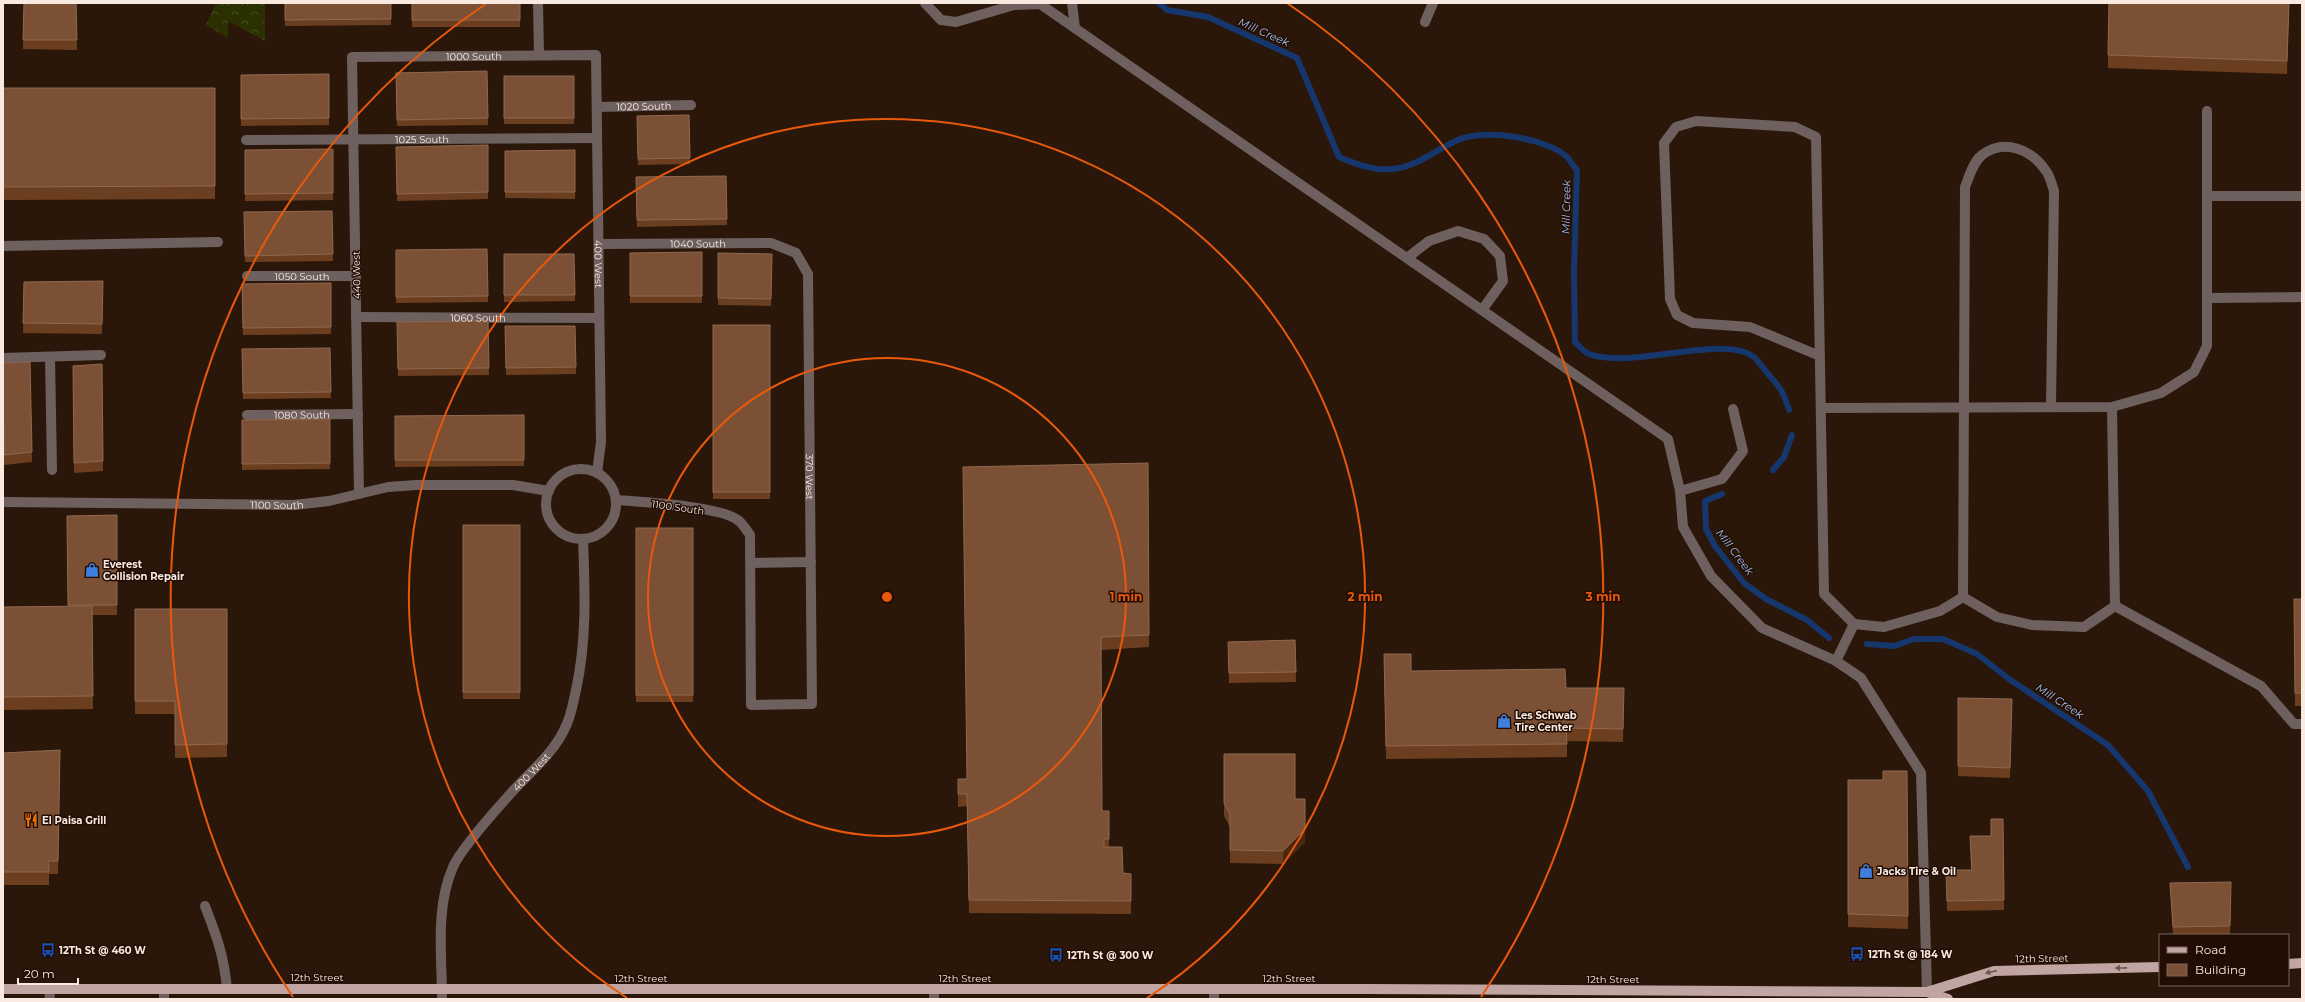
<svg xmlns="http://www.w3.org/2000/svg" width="2305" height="1002" font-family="Montserrat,sans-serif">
  <defs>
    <pattern id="forest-crowns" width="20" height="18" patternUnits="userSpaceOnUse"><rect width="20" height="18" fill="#2b3000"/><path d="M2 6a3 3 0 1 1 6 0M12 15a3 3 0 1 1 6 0" fill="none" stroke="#4a4e25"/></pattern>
  </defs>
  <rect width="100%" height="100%" fill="#2b170a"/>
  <path fill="url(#forest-crowns)" d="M216,3H265V41L228,21V38L206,25Z"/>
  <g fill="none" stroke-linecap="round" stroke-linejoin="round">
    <g stroke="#15376d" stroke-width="6">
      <path d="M1159,3L1167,10L1208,17L1297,58L1339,157C1356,164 1373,171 1392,169C1417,167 1435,150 1458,140C1484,128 1548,138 1568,158C1571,162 1574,167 1577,170L1574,271L1575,342C1579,346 1584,352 1589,354C1634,370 1723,333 1754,357C1759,362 1764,369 1768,374C1780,387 1784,393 1789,410"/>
      <path d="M1773,470L1784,457L1792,435"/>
      <path d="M1722,494L1705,501L1706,529L1715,546L1744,583L1766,599L1807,620L1829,638"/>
      <path d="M1867,644L1894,646L1914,639H1943L1977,654L2009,679L2108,745L2148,791L2188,867"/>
    </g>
    <g stroke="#6e605f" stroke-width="10">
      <path d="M538,3L539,55"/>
      <path d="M925,3L941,20L956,22L1014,5L1040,4L1668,439L1680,491L1683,527L1711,576L1762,628L1836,661"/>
      <path d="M1072,3L1075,28"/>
      <path d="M1425,22L1433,3"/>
      <path id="s1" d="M597,107L691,105"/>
      <path id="s2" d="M246,140L597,138"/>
      <path d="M2207,196H2302"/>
      <path id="s3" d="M599,244L771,243L796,253L808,274L812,704L751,705L750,535C747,531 743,524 739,521C723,506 640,502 616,500"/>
      <path d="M3,246L218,242"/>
      <path d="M1407,258L1429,241L1458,231L1484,239L1500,256L1503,281L1482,310"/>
      <path id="s4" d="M247,276H356"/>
      <path d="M2207,298L2302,297"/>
      <path id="s5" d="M356,317L599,318"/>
      <path d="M1820,356L1750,327L1693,323L1677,315L1670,299L1664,143L1676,127L1696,121L1795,127L1816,137L1824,594L1854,624L1884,627L1940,611L1963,597L1965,187C1969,177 1973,162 1982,155C2005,138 2032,150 2046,171C2050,176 2052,185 2054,191L2051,407"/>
      <path d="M50,357L52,470"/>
      <path d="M3,358L101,355"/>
      <path d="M2112,407L2115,606"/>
      <path d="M1821,408L2112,407L2161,393L2194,372L2207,346V111"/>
      <path id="s6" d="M247,415L358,414"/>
      <circle cx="581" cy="504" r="35"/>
      <path d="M1680,491L1722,479L1743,451L1733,409"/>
      <path id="s7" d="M359,494L352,57L596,55L601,442L597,473"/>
      <path id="s8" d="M3,502L294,505L329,501L388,487L416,485H513L549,491"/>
      <path d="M751,563L811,562"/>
      <path d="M1963,597L1997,617L2032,625L2084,627L2115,606L2261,686L2294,724H2302"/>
      <path d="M1854,624L1836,661L1861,678L1921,773L1927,992"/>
      <path d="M205,906C217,937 224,956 227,989"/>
      <path d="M49,989L50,999"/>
      <path d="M164,989V999"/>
      <path d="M934,990V999"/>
      <path d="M1214,990V999"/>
      <path id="s9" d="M442,999C442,956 435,908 453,867C461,848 496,810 511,793C529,773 554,753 565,728C571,717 573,703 576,690C587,640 585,591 583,539"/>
    </g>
    <g stroke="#c1a5a2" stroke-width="10">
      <path d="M2288,964L2302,963"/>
      <path d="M3,989H1367L1927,992L1994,971L2160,967"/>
      <path d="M1927,992L1948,999"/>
    </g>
  </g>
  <g fill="#6c3e20">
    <path d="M24,3H76L77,50L23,49Z"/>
    <path d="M285,3H391V25L285,26Z"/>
    <rect x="412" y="3" width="108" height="24"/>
    <path d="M2289,3L2287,74L2108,68V55Z"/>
    <path d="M487,71L488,125L397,126L396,73Z"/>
    <path d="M329,74V125L241,126V75Z"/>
    <rect x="504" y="76" width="70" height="48"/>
    <path d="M3,88H215V199L3,200Z"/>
    <path d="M689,115L690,164L638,165L637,116Z"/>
    <path d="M488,145V199L397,201L396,147Z"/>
    <path d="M333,149V200L245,201V150Z"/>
    <path d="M575,150V199L505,198V151Z"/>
    <path d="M726,176L727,225L637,227L636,177Z"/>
    <path d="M332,211L333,261L245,262L244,212Z"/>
    <path d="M487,249L488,302L396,303V250Z"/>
    <path d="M702,252V303H630V253Z"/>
    <path d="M718,253L772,254L771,306L718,305Z"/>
    <path d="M504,254H574L575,301L504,302Z"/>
    <path d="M103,281L102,334L23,333L24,282Z"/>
    <path d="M331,283V334L243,335L242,284Z"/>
    <path d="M488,321L489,375L398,376L397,322Z"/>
    <rect x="713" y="325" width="57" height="174"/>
    <path d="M505,326H575L576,374L506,375Z"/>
    <path d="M330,348L331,398L243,399L242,349Z"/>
    <path d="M30,362L32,462L4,465L3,419Z"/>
    <path d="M102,364L103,471L74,473L73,366Z"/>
    <path d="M524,415V466L395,467V416Z"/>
    <path d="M330,419V469L242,470V420Z"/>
    <path d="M1148,463L1149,647L1101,650L1102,811H1109V847L1123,873L1131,874V914L969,913L967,806L958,807V792L967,779Z"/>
    <path d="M117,515V615H92L93,709L3,710V607L68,606L67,516Z"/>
    <rect x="463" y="525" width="57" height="174"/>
    <rect x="636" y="528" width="57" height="174"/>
    <path d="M2294,599H2302V706H2295Z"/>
    <path d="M135,609H227V757L175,758V714H135Z"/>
    <path d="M1295,640L1296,682L1229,683L1228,642Z"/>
    <path d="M1384,654L1411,671L1566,688H1624L1623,742L1567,741V757L1386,759Z"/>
    <path d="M1958,698L2012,699L2010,778L1958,776Z"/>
    <path d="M60,750L58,874H49V885H3V753Z"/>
    <path d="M1224,754L1295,799L1305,842L1283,864L1230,863V827L1224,816Z"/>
    <path d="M1907,771L1908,929L1848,927V780H1883Z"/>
    <path d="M2003,819L2004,910L1947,911L1946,870H1971L1970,836H1991Z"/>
    <path d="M2231,882L2230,935H2173L2170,883Z"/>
  </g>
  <g fill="#4c270f">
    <path d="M2289,3L2287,74V61Z"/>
    <path d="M1305,829V842L1283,864V851Z"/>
  </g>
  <g fill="#7c5035" stroke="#8f6850">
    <path d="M24,3H76L77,40H23Z"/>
    <path d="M285,3H391V19L285,20Z"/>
    <rect x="412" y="3" width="108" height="17"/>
    <path d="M2109,3H2289L2287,61L2108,55Z"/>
    <path d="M487,71L488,118L397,120L396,73Z"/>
    <path d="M329,74V118L241,119V75Z"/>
    <rect x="504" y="76" width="70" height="42"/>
    <path d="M3,88H215V186L3,187Z"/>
    <path d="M689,115L690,158L638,159L637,116Z"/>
    <path d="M488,145V192L397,194L396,147Z"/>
    <path d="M333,149V193L245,194V150Z"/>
    <path d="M575,150V192H505V151Z"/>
    <path d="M726,176L727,219L637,220L636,177Z"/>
    <path d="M332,211L333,254L245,256L244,212Z"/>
    <path d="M487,249L488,296L396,297V250Z"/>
    <path d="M702,252V296H630V253Z"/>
    <path d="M718,253L772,254L771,299L718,298Z"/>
    <path d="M504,254H574L575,295H504Z"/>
    <path d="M103,281L102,324L23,323L24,282Z"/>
    <path d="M331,283V327L243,328L242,284Z"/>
    <path d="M488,321L489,368L398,369L397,322Z"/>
    <rect x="713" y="325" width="57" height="167"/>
    <path d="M505,326H575L576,367L506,368Z"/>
    <path d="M330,348L331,392L243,393L242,349Z"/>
    <path d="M30,362L32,452L4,455L3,363Z"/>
    <path d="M102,364L103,461L74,463L73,366Z"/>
    <path d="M524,415V460H395V416Z"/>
    <path d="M330,419V463L242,464V420Z"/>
    <path d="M1148,463L1149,635L1101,637L1102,811H1109V839H1104V847H1122L1123,873L1131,874V901L969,900L967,794H958V779H967L963,467Z"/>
    <path d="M117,515V605H68L67,516Z"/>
    <rect x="463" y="525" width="57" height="167"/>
    <rect x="636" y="528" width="57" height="167"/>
    <path d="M2294,599H2302V693H2295Z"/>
    <path d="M92,606L93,696L3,697V607Z"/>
    <path d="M135,609H227V744L175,745V701H135Z"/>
    <path d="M1295,640L1296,672L1229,673L1228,642Z"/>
    <path d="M1384,654H1411V671L1565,669L1566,688H1624L1623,729L1566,728L1567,744L1386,746Z"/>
    <path d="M1958,698L2012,699L2010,768L1958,766Z"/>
    <path d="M60,750L58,861H48L49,872H3V753Z"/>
    <path d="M1224,754H1295V799H1305V829L1283,851L1230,850V814L1224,803Z"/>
    <path d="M1883,771H1907L1908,916L1848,914V780H1883Z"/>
    <path d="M1991,819H2003L2004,900L1947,901L1946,870H1972L1970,836H1991Z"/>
    <path d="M2231,882L2230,926L2173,927L2170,883Z"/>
  </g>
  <defs><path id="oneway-solid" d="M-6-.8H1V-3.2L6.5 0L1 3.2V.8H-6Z"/></defs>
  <g fill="#715952">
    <use href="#oneway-solid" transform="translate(2121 968) rotate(179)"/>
    <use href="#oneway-solid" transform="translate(1991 972) rotate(167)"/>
  </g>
  <g fill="none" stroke="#e8590c" stroke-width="2">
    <circle cx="887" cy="597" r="239"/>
    <path d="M627 998A478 478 0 1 1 1147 998"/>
    <path d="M293 997A716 716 0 0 1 487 3M1287 3A716 716 0 0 1 1481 997"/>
  </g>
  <defs>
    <symbol id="shop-bare" viewBox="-9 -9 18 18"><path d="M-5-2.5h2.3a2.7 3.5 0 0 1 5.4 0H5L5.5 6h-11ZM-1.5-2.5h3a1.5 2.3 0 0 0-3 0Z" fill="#3f7fe0" stroke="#210d03" stroke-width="2.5" paint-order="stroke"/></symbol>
    <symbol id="restaurant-bare" viewBox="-9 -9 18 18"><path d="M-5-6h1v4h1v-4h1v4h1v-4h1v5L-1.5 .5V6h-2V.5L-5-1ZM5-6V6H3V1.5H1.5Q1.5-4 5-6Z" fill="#e8710a" stroke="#210d03" stroke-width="2.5" paint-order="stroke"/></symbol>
    <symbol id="bus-bare" viewBox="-9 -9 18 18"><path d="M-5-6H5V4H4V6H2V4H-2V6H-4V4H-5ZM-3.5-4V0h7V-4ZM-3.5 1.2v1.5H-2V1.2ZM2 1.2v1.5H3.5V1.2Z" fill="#1a4fb4" stroke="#210d03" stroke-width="2.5" paint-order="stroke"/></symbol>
  </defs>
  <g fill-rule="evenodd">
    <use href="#shop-bare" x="82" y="560" width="20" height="20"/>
    <use href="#shop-bare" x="1494" y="711" width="20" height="20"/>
    <use href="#restaurant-bare" x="21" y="810" width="20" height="20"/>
    <use href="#shop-bare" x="1856" y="861" width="20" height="20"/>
    <use href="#bus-bare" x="38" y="940" width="20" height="20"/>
    <use href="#bus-bare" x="1847" y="944" width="20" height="20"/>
    <use href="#bus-bare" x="1046" y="945" width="20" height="20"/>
  </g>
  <g text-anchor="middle" stroke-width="3" stroke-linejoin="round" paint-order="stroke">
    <g font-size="10" fill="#f8e9e1" stroke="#210d03">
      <text dy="4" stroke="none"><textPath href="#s7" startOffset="559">1000 South</textPath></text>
      <text dy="4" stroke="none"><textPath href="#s1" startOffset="47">1020 South</textPath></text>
      <text dy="4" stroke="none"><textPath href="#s2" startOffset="176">1025 South</textPath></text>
      <text dy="4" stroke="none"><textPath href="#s3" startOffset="99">1040 South</textPath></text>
      <text dy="4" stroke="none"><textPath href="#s7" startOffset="890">400 West</textPath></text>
      <text transform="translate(356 275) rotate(-91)" y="4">440 West</text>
      <text dy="4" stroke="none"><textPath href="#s4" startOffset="55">1050 South</textPath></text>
      <text dy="4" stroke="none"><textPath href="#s5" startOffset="122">1060 South</textPath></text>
      <text dy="4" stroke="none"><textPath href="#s6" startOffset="55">1080 South</textPath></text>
      <text dy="4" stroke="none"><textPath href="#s3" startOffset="426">370 West</textPath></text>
      <text dy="4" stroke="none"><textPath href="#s8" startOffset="274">1100 South</textPath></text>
      <text transform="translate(678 507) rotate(8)" y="4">1100 South</text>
      <text dy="4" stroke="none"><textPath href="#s9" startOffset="257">400 West</textPath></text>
      <text transform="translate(2042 958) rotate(-1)" y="4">12th Street</text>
      <text x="317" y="981">12th Street</text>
      <text x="641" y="982">12th Street</text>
      <text x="965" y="982">12th Street</text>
      <text x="1289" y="982">12th Street</text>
      <text x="1613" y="983">12th Street</text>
    </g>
    <g font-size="10" font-weight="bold" fill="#f8e9e1" stroke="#210d03" text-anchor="start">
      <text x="103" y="568">Everest<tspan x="103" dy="12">Collision Repair</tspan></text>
      <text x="1515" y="719">Les Schwab<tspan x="1515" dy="12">Tire Center</tspan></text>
      <text x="42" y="824">El Paisa Grill</text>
      <text x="1877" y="875">Jacks Tire &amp; Oil</text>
      <text x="59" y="954">12Th St @ 460 W</text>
      <text x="1868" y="958">12Th St @ 184 W</text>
      <text x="1067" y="959">12Th St @ 300 W</text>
    </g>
    <g font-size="11" font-style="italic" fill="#a2c2f4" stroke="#210d03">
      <text transform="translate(1264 32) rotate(24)" y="4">Mill Creek</text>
      <text transform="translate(1566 207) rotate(-89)" y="4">Mill Creek</text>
      <text transform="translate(1735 552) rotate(53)" y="4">Mill Creek</text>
      <text transform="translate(2060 701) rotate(33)" y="4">Mill Creek</text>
    </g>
  </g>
  <circle cx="887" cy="597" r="6" fill="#e8590c" stroke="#210d03" stroke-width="2"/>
  <g font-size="12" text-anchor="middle" font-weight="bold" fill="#e8590c" stroke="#210d03" stroke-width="3" stroke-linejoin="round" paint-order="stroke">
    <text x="1126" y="601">1 min</text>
    <text x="1365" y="601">2 min</text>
    <text x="1603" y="601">3 min</text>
  </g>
  <rect width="2305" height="1002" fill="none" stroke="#f8e9e1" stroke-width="8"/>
  <rect x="2159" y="934" width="130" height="52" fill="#210d03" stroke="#77655c"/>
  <rect x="2167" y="947" width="20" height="6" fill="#c1a5a2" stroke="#77655c"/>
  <text x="2195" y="954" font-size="12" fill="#f8e9e1">Road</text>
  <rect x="2167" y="964" width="20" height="12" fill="#7c5035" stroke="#77655c"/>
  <text x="2195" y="974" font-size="12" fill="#f8e9e1">Building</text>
  <path d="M18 978v6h60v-6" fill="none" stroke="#f8e9e1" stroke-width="2"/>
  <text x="24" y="978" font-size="12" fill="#f8e9e1" stroke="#210d03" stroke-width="3" paint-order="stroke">20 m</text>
</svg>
